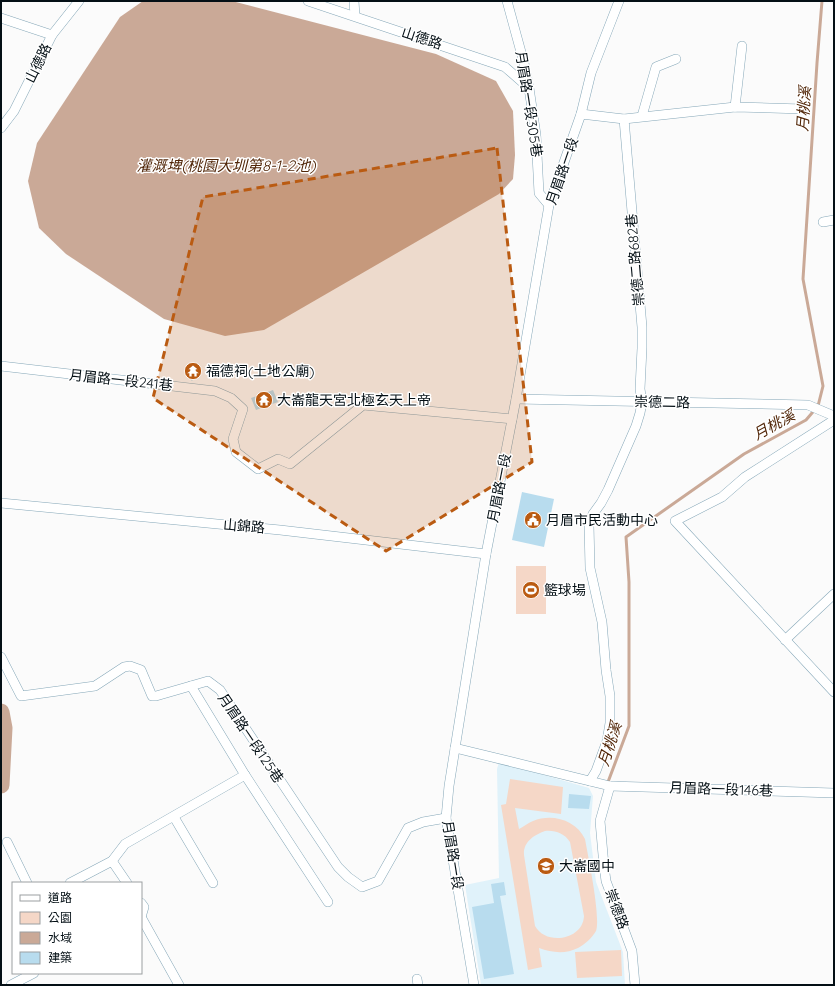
<svg xmlns="http://www.w3.org/2000/svg" width="835" height="986" font-family="Quicksand,'Noto Sans TC',sans-serif">
  <rect width="100%" height="100%" fill="#fbfbfb"/>
  <path fill="#e0f2fa" d="M499,762L589,788L593,796L590,833L596,882L623,952L625,985H481L465,885L499,878L497,769Z"/>
  <g fill="#f5d7c7" fill-rule="evenodd">
    <rect x="516" y="566" width="30" height="48"/>
    <path d="M510,779L563,787L561,814L515,808L519,829C523,827 528,823 533,821C552,813 576,820 585,839C588,856 601,917 596,931C592,938 585,944 578,948C566,954 552,953 539,948L542,967L528,970L501,805L506,804ZM545,831C555,830 564,833 570,842L584,916C583,940 546,946 535,926L524,855C523,842 534,835 545,831Z"/>
    <path d="M621,950L622,976L577,978L575,952Z"/>
  </g>
  <path fill="#caa997" d="M143,1H232L436,54L496,81L513,111L515,155L513,179L499,194L264,330L225,336L164,319L66,254L39,228L28,181L37,143L120,17Z"/>
  <g fill="none" stroke-linecap="round" stroke-linejoin="round">
    <path stroke="#caa997" stroke-width="3" d="M608,782L629,726V582L626,537L744,454L806,420L818,406L823,386L803,279L817,63L822,1"/>
    <path stroke="#caa997" stroke-width="17" d="M1,712L4,728L1,785"/>
  </g>
  <g fill="#b8dcee">
    <path d="M195,362L201,368L192,381L185,374Z"/>
    <path d="M273,390L278,402L256,410L251,398Z"/>
    <path d="M522,492L554,499L544,547L512,540Z"/>
    <path d="M569,794L591,796L589,809L568,808Z"/>
    <path d="M504,882L506,895L500,896L514,974L484,979L472,907L494,903L491,884Z"/>
  </g>
  <g fill="none" stroke-linecap="round" stroke-linejoin="round">
    <defs>
      <g id="minor">
        <path d="M308,1L505,67L529,88"/>
        <path d="M354,1L355,16"/>
        <path d="M507,1L524,63L529,88L536,135L539,193L549,205"/>
        <path d="M1,18L52,35"/>
        <path d="M735,107L742,46"/>
        <path d="M581,114L624,119L735,107L803,109"/>
        <path d="M642,116L656,67L676,59"/>
        <path d="M1,128L14,111L52,35L79,1"/>
        <path d="M823,222L834,220"/>
        <path d="M1,366L215,391L231,398L243,409L233,439L236,452L258,469L278,459L290,464L363,405L512,419"/>
        <path d="M516,399L808,405L834,416"/>
        <path d="M834,420L745,477L722,497L675,521L834,692"/>
        <path d="M1,503L280,530L486,554"/>
        <path d="M785,640L834,594"/>
        <path d="M1,657L21,696L95,686L124,667L130,666L141,670L152,696H156L208,681L220,690L338,867L348,877L362,887L378,881L408,828L423,822L446,818"/>
        <path d="M191,686L245,775L328,902"/>
        <path d="M455,748L610,786L834,793"/>
        <path d="M590,781L596,771L607,741L610,723V696L606,670L602,622L590,568L589,525L593,514L601,503L608,490L636,426L640,413L642,402L640,389L642,348V327L624,119"/>
        <path d="M610,786L600,821L604,866L606,881L632,951L635,985"/>
        <path d="M174,817L213,883"/>
        <path d="M7,842L27,883"/>
        <path d="M112,861L125,844L245,775"/>
        <path d="M70,883L112,861L127,883"/>
        <path d="M141,903L144,907L141,917"/>
        <path d="M141,917L179,985"/>
        <path d="M417,979L418,985"/>
        <path d="M11,985L34,973"/>
        <path d="M474,985L446,818L449,786L486,554L516,399L549,205L581,114L591,73L619,1"/>
      </g>
    </defs>
    <use href="#minor" stroke="#85a7b8" stroke-width="10"/>
    <use href="#minor" stroke="#fff" stroke-width="9"/>
  </g>
  <path fill="#ba5b12" fill-opacity="0.2" stroke="#ba5b12" stroke-width="3" stroke-dasharray="8 5" stroke-linejoin="round" d="M497,148L532,462L386,551L153,398L203,197Z"/>
  <defs>
    <symbol id="temple-disc" viewBox="-11 -11 22 22"><circle r="9.5" fill="#ba5b12" stroke="#fff"/><path d="M0-6L5-2H3V0L6.5 2.5H4V6H1.5V3h-3V6H-4V2.5H-6.5L-3 0V-2H-5Z" fill="#fff"/></symbol>
    <symbol id="civic-disc" viewBox="-11 -11 22 22"><circle r="9.5" fill="#ba5b12" stroke="#fff"/><path d="M-.6-6.5H3V-4.5H.6V-3L4-1V1h2V6H-6V1h2V-1L-.6-3ZM-1.2 2.5V6h2.4V2.5Z" fill="#fff"/></symbol>
    <symbol id="stadium-disc" viewBox="-11 -11 22 22"><circle r="9.5" fill="#ba5b12" stroke="#fff"/><path d="M0-5a6.5 5 0 1 0 0 10a6.5 5 0 1 0 0-10ZM-3.5-1.8h7v3.6h-7Z" fill="#fff"/></symbol>
    <symbol id="school-disc" viewBox="-11 -11 22 22"><circle r="9.5" fill="#ba5b12" stroke="#fff"/><path d="M0-5L7-2L0 1L-7-2ZM-4 1L0 2.5L4 1V4Q0 6-4 4Z" fill="#fff"/></symbol>
  </defs>
  <g fill-rule="evenodd">
    <use href="#temple-disc" x="183" y="361" width="20" height="20"/>
    <use href="#temple-disc" x="254" y="390" width="20" height="20"/>
    <use href="#civic-disc" x="523" y="510" width="20" height="20"/>
    <use href="#stadium-disc" x="521" y="580" width="20" height="20"/>
    <use href="#school-disc" x="536" y="856" width="20" height="20"/>
  </g>
  <g text-anchor="middle" stroke-width="3" stroke-linejoin="round" paint-order="stroke">
    <g font-size="14" fill="#040f15" stroke="#fff">
      <text transform="translate(422 38) rotate(18)" y="5">山德路</text>
      <text transform="translate(38 63) rotate(-64)" y="5">山德路</text>
      <text transform="translate(529 104) rotate(81)" y="5">月眉路一段305巷</text>
      <text transform="translate(562 171) rotate(-71)" y="5">月眉路一段</text>
      <text transform="translate(635 260) rotate(-95)" y="5">崇德二路682巷</text>
      <text transform="translate(121 380) rotate(6)" y="5">月眉路一段241巷</text>
      <text transform="translate(662 402) rotate(1)" y="5">崇德二路</text>
      <text transform="translate(499 488) rotate(-79)" y="5">月眉路一段</text>
      <text transform="translate(244 526) rotate(5)" y="5">山錦路</text>
      <text transform="translate(251 738) rotate(56)" y="5">月眉路一段125巷</text>
      <text transform="translate(721 789) rotate(2)" y="5">月眉路一段146巷</text>
      <text transform="translate(453 855) rotate(81)" y="5">月眉路一段</text>
      <text transform="translate(617 909) rotate(70)" y="5">崇德路</text>
    </g>
    <g font-size="14" fill="#040f15" stroke="#fff" text-anchor="start">
      <text x="206" y="376">福德祠(土地公廟)</text>
      <text x="277" y="405">大崙龍天宮北極玄天上帝</text>
      <text x="546" y="525">月眉市民活動中心</text>
      <text x="544" y="595">籃球場</text>
      <text x="559" y="871">大崙國中</text>
    </g>
    <g font-size="15" font-style="italic" fill="#512608" stroke="#fff">
      <text transform="translate(804 109) rotate(-86)" y="5">月桃溪</text>
      <text x="226" y="171">灌溉埤(桃園大圳第8-1-2池)</text>
      <text transform="translate(774 425) rotate(-29)" y="5">月桃溪</text>
      <text transform="translate(610 744) rotate(-72)" y="5">月桃溪</text>
    </g>
  </g>
  <rect width="835" height="986" fill="none" stroke="#040f15" stroke-width="4"/>
  <rect x="12" y="882" width="130" height="92" fill="#ffffff" stroke="#9b9fa1"/>
  <rect x="20" y="895" width="20" height="6" fill="#ffffff" stroke="#9b9fa1"/>
  <text x="48" y="902" font-size="12" fill="#040f15">道路</text>
  <rect x="20" y="912" width="20" height="12" fill="#f5d7c7" stroke="#9b9fa1"/>
  <text x="48" y="922" font-size="12" fill="#040f15">公園</text>
  <rect x="20" y="932" width="20" height="12" fill="#caa997" stroke="#9b9fa1"/>
  <text x="48" y="942" font-size="12" fill="#040f15">水域</text>
  <rect x="20" y="952" width="20" height="12" fill="#b8dcee" stroke="#9b9fa1"/>
  <text x="48" y="962" font-size="12" fill="#040f15">建築</text>
</svg>
